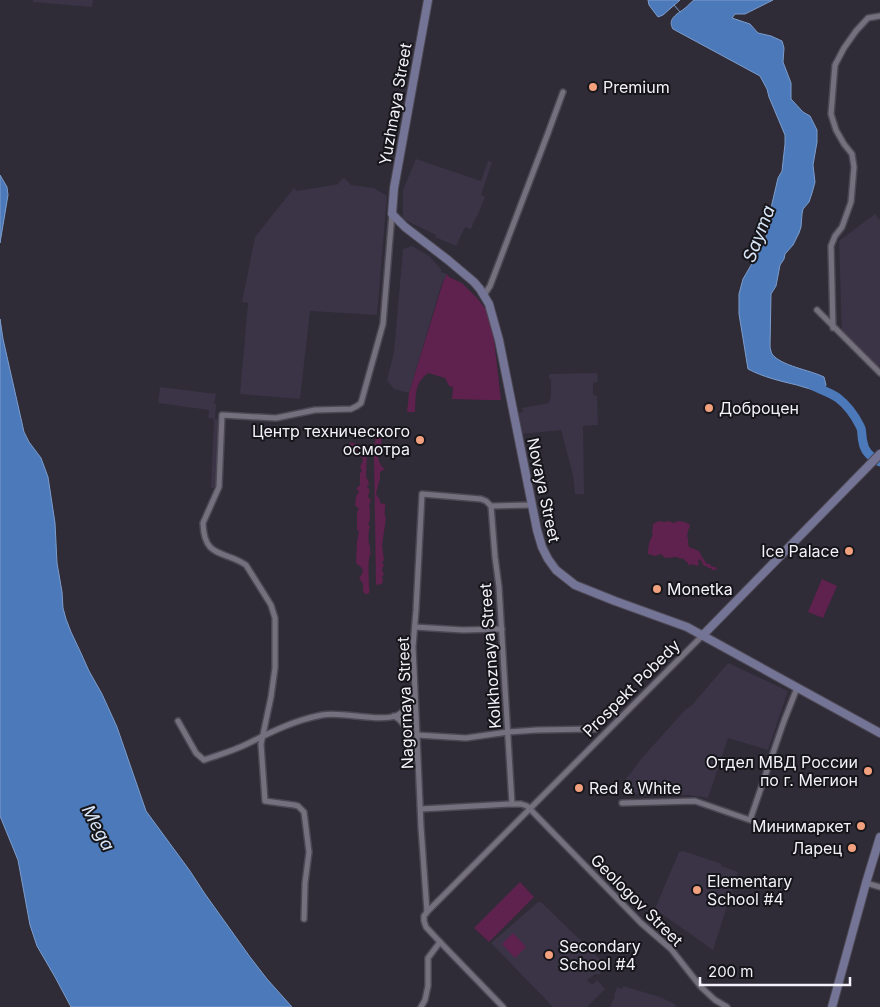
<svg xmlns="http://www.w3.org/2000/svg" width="880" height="1007" font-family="Inter,sans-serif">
  <rect width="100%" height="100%" fill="#2f2b37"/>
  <g fill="#3a3446">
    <path d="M33,0H93L92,7L33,2Z"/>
    <path d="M416,159L481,181L488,161L492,162L481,195L485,197L477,217H476L471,229L465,227L456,246L435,237L436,235L403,219V190Z"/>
    <path d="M344,178L351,185L374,188L387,196L377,315L310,311L300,399L240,394L248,303L242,302L255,237L294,188L297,191L339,184L338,183Z"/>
    <path d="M875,214L880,220V365L878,367L842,333L839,241Z"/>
    <path d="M412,246L429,256L441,269V272L447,274L445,279H443L409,393L394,389L387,380L394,352L403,249Z"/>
    <path d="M597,373L598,382L593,383V395L597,396L598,425L583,426L584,494H575L573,475L561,430L522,434L518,413L523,412L522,408L549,403L551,395V379H549V374Z"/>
    <path d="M160,387L216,394L214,404H216L215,419L220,420L217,488H211L214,419L208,418L209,410L158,403Z"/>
    <path d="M728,663L788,691L768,750L728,738L708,798L688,795L644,796L625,790L626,779L641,759L685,710L692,705Z"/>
    <path d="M683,851L722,864L721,866L738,872L713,950L655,909L679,852Z"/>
    <path d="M538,902H541L607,966L600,974H595L587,980L592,985L597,980L605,989L587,1007H553L491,943Z"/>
    <path d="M623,986L660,997L676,1005L675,1007H610L615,996L614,995L617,987L622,989Z"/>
  </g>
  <g fill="#5f214d">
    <path d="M447,274L449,277L462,283L478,299L487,311L493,331L501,400H488L452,399L453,387L449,386L445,378L428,373C414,383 416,396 415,412H407L409,393L444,279H445Z"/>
    <path d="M377,432L382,436C381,442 382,450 378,455C378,460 380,466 385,469L380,472V478L376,494L380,500V503L385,504C386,509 383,513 386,518L382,546L384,560L382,563L384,565L382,570L384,575L382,576L383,582L381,584L376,585L374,457L375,441L376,440L375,439V434Z"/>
    <path d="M349,443H353L363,445L367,454L366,477L367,479L368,480L369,484L367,487L370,490L368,496L371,501L369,505C371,510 369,515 370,520L368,524L370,526C368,531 368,543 370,547V551L371,552C367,560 369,578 369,589L370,590C369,593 369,595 365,594L363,591V584L359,578C360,577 361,575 362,574C365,568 359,566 356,563L357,542L359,531L357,530V512L359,509L355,505L356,497L359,491L356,489L360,485V473L362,471L360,467L362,463L363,459L358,454L350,452Z"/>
    <path d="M659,521L665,522L669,521L673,523C677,520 685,521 689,524L690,526C688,529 688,533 687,536L688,538V542L689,547L699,551L702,557L707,564H710L711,566L718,568L715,570H712L711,568H708L707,566H704L700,559L698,561V562L699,563L698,566L691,564L689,566L688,563L682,558L681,559L677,557L665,558L661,554L655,556L648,554C648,548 649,540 653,535L652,533L653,524Z"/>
    <path d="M822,579L837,586L823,618L808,612Z"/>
    <path d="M520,882L534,897L489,942L474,928Z"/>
    <path d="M513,933L526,947L515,958L502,944Z"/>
  </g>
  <g fill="#4b79b9" stroke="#7d9dcc">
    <path d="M648,0H680L663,15L658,17L649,5Z"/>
    <path d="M694,0H773L745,14H735L732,18L750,24L758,33L771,36L782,41L784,48L783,62L791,83V99L803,112L810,116L817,130V142L813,165L815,182L812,193L809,202L803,209L802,214L801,227L799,233L793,245L785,254L784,259L780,265L776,286L771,294L770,346C770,348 771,352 772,354C781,366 810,370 824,377L826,385L823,390L820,392C812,390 805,387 797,385C780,381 763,377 748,369L739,314V294L743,279L765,241L769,225L771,208L778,178L782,171L785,144V135L769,97L767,89L760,76L673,29C667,19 677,14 684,9C688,6 690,3 694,0Z"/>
    <path d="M0,175L7,187L8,195L0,243Z"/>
    <path d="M0,319L3,339L24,432L29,442L41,458L48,477L55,523L57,563L62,592L63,608L66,619L71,632L80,651L89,671L102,694L117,727L146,811L190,871L205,894L250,957L267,979L292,1007H71L55,977L37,946L30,925L18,860L0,816Z"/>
  </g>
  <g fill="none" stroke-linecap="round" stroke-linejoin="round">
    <path stroke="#7d9dcc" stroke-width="1" d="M674,5L680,12"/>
    <path stroke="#4b79b9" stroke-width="9" d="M813,386C822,390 831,393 838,398C847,405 855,416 860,426C863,431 861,436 863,442C864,451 872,458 880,462"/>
    <defs>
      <g id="street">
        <path d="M484,295L490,286L548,133L563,92"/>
        <path d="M817,310L880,373"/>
        <path d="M833,328L831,246L835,236L842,227L851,202L854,167L852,154L844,144L836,130L831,114L835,65L844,48L856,31L868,18L880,16"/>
        <path d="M491,506L495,557L499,587L512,804"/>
        <path d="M415,627L463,630L502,629"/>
        <path d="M394,716C408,723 412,744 416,759"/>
        <path d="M178,721L196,753L204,760C218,755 233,751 247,744C271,732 295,720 322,715C342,711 381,723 398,715C407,710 410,698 413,689"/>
        <path d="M417,735L466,738L508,732L537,730L595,729"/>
        <path d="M622,803L695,801L750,820L784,721L797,688"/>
        <path d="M421,809L512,804H521L527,806L641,923L671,949L701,987L715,1000L727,1007"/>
        <path d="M866,883L880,887"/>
        <path d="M427,912L421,827L414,668L413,647L416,610L422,494L481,499L486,501L491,506L532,505"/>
        <path d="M304,919L305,883L309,852L304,812L298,806L294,805L265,801L261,744L271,697L275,668V618L271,605L246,565C224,550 204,559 203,523L219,487L222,415L276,418L315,410L351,409L357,406L361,403L383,324L392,214"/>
        <path d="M421,1007L425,1000L428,986V958L440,942"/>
        <path d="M503,1007L440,942L426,927L424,921V916L427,912L703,635"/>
      </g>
      <g id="secondary">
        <path d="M428,0L394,188L392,214L405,227L448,260L474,282L480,289L489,304L499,340L537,530L542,547L548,559L556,570L575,585L615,601L687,627L880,733"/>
        <path d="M703,635L880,454"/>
        <path d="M832,1007L866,883L880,837"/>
      </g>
    </defs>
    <use href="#street" stroke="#4c4853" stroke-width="8"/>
    <use href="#secondary" stroke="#4c4853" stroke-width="10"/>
    <use href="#street" stroke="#74707e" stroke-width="5"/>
    <use href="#secondary" stroke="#747496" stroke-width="8"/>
  </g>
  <g fill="#f2a17e" stroke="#16151a" stroke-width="2">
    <circle cx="593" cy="87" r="5"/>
    <circle cx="709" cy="408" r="5"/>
    <circle cx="420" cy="440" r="5"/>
    <circle cx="849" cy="551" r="5"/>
    <circle cx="657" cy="589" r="5"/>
    <circle cx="868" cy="771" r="5"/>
    <circle cx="579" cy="788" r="5"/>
    <circle cx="861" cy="826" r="5"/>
    <circle cx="852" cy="848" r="5"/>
    <circle cx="697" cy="890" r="5"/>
    <circle cx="549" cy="955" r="5"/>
  </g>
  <g text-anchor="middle" stroke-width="4" stroke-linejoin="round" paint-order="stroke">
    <g font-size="16" fill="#f3f1f9" stroke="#16151a" text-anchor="start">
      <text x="603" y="93">Premium</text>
      <text x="719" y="414">Доброцен</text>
      <text x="410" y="437" text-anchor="end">Центр технического<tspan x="410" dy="18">осмотра</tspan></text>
      <text x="839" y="557" text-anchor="end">Ice Palace</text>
      <text x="667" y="595">Monetka</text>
      <text x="858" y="768" text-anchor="end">Отдел МВД России<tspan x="858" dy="18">по г. Мегион</tspan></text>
      <text x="589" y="794">Red &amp; White</text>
      <text x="851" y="832" text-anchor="end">Минимаркет</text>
      <text x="842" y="854" text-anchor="end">Ларец</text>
      <text x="707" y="887">Elementary<tspan x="707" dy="18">School #4</tspan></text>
      <text x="559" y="952">Secondary<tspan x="559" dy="18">School #4</tspan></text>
    </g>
    <g font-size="16" fill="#f3f1f9" stroke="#16151a">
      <text transform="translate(395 104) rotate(-80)" y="6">Yuzhnaya Street</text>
      <text transform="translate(544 490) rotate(78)" y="6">Novaya Street</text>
      <text transform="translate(490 656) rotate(-94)" y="6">Kolkhoznaya Street</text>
      <text transform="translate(631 688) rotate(-45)" y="6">Prospekt Pobedy</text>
      <text transform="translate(405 703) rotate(-92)" y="6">Nagornaya Street</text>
      <text transform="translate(637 900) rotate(45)" y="6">Geologov Street</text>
    </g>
    <g font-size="18" font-style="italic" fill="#d8e5f7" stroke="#16151a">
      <text transform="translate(759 234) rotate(-69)" y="6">Sayma</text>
      <text transform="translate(98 828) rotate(62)" y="6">Mega</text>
    </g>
  </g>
  <path d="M700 977v8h150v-8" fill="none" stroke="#f3f1f9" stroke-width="2.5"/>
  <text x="708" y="977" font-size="15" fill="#f3f1f9" stroke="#16151a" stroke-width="4" paint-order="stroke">200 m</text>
</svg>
